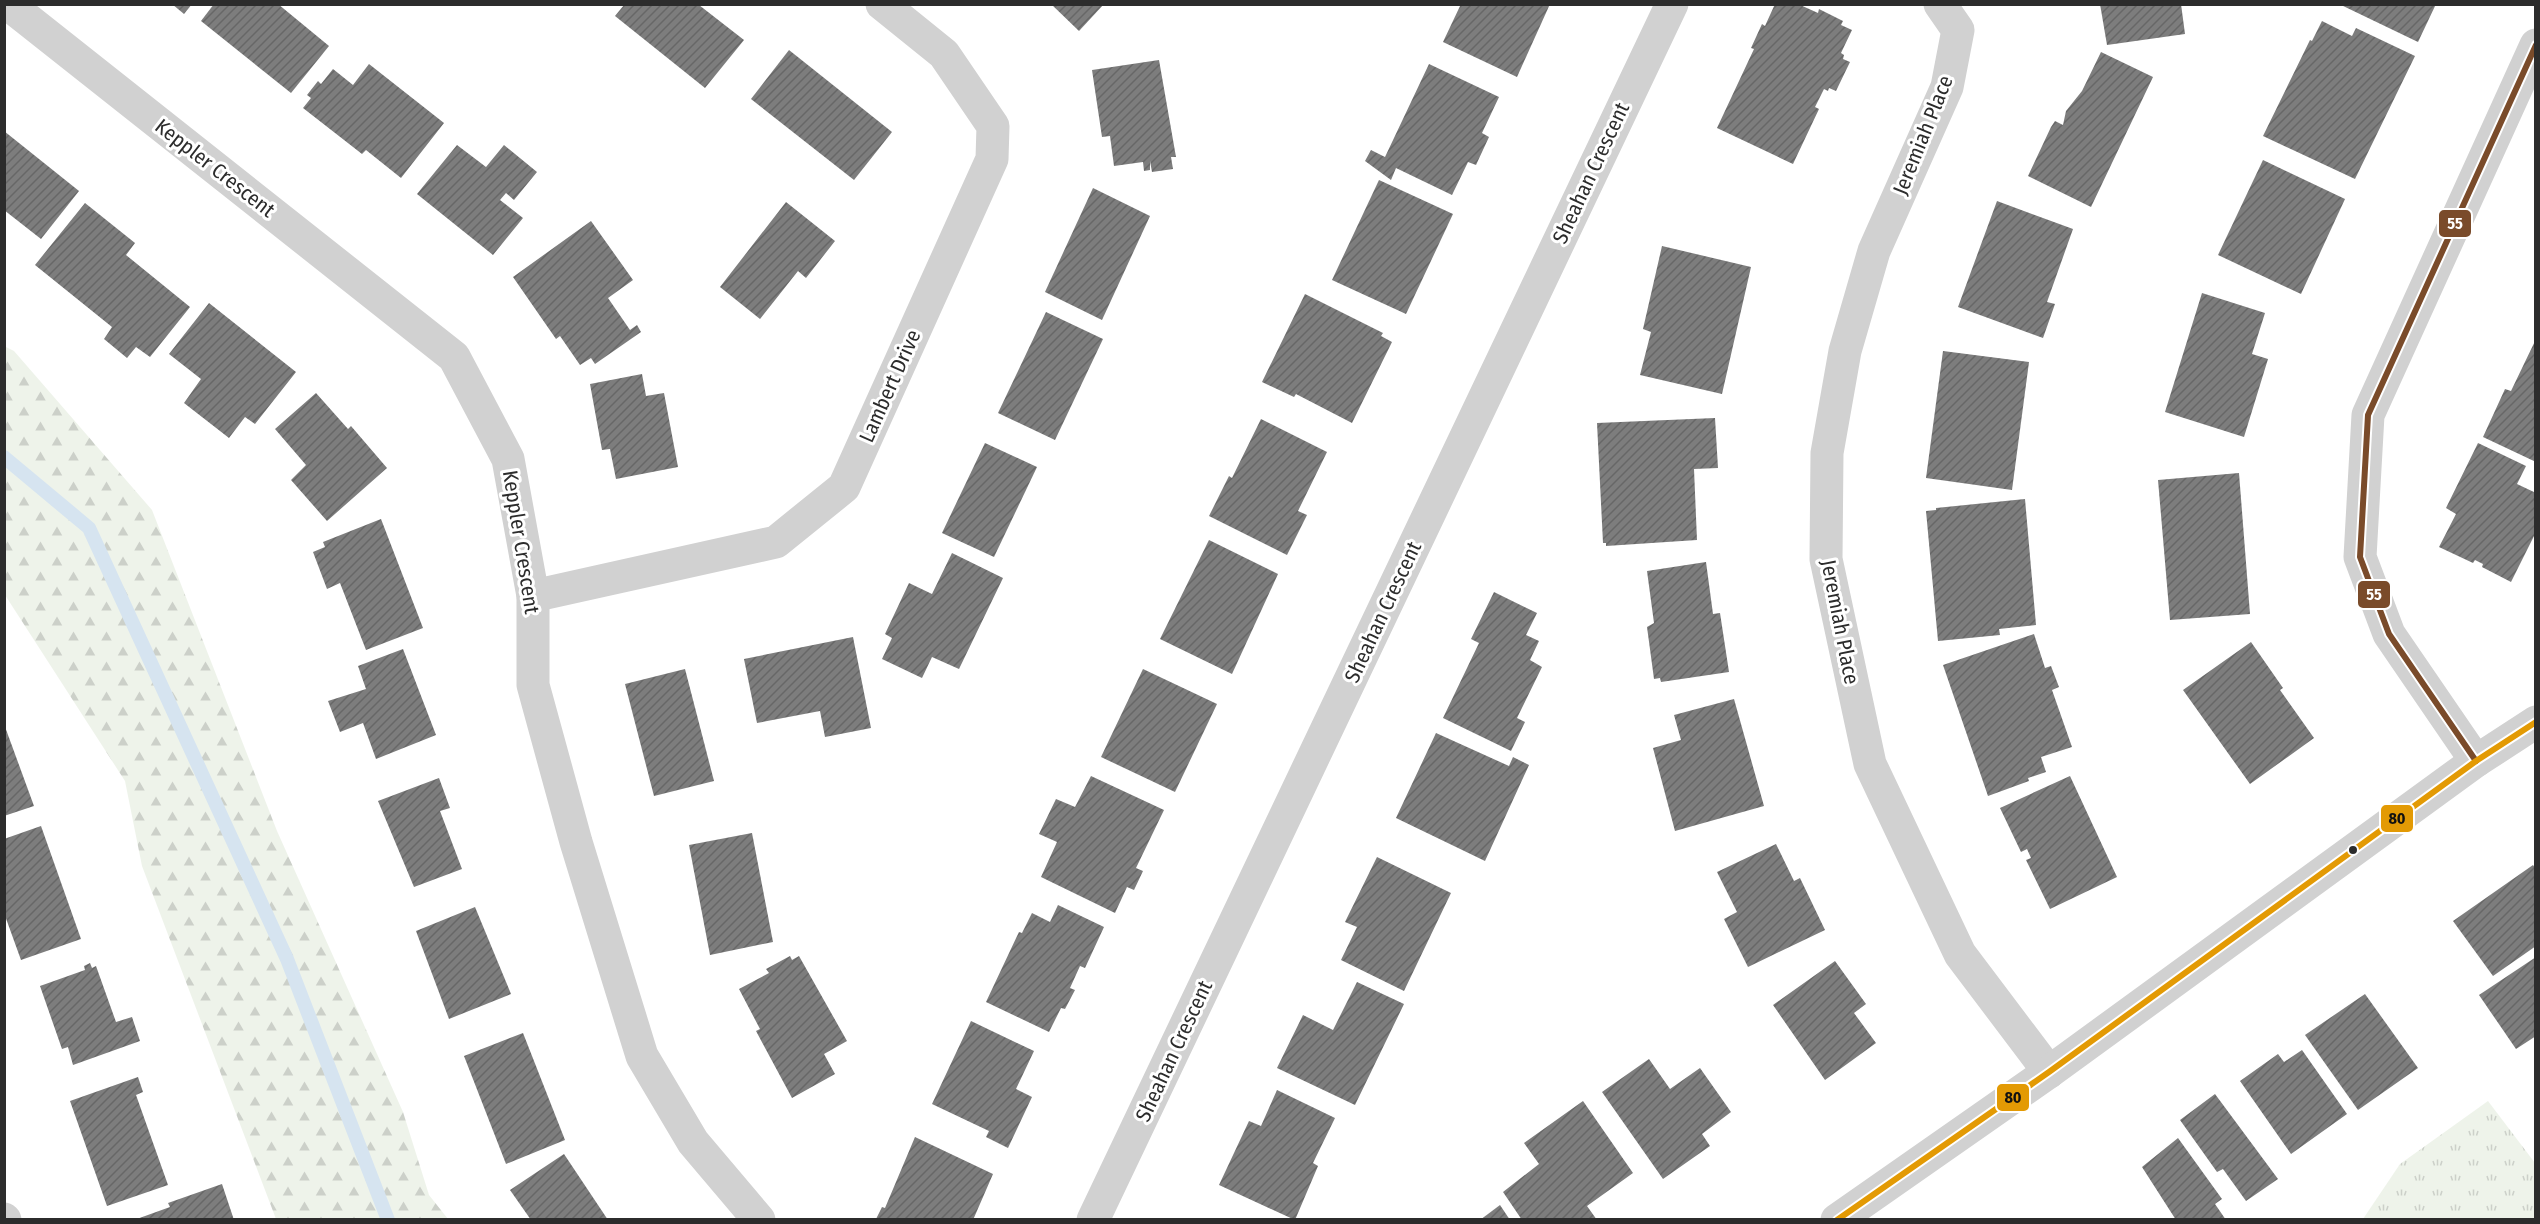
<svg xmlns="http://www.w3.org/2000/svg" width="2540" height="1224" font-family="'Fira Sans Condensed',sans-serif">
  <defs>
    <pattern id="grass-tufts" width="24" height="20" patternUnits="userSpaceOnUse" patternTransform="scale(1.5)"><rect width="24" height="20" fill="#eef3ea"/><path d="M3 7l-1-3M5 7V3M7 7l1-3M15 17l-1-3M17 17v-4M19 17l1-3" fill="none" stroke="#ccd0c9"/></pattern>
    <pattern id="forest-firs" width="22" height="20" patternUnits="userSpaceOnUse" patternTransform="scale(1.5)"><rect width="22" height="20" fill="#eef3ea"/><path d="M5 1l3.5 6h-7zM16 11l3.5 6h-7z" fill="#ccd0c9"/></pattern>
    <pattern id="building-hatch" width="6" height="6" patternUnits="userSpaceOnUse" patternTransform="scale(1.5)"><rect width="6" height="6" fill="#7d7d7d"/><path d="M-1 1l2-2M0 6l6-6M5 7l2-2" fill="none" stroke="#676767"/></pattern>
  </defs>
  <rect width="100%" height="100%" fill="#fff"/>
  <path fill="url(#grass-tufts)" d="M2488,1101L2535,1163V1219H2363L2400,1164Z"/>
  <path fill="url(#forest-firs)" d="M4,346L14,351L152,510L277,831L403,1112L429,1195L448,1219H276L142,866L125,781L5,595Z"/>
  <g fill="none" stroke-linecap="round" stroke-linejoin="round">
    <path stroke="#d6e4f0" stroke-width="14" d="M4,457L89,528L287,959L388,1220"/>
  </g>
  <g fill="url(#building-hatch)">
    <path d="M172,4H192L184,14Z"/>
    <path d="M214,4H278L329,46L291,93L201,21Z"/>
    <path d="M1051,4H1104L1079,31Z"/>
    <path d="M1461,4H1550L1517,77L1443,42Z"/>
    <path d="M1775,4H1798L1818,13L1819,9L1843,21L1841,25L1852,30L1841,53L1844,55L1843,59L1850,62L1836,91L1829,88L1828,91L1824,89L1815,107L1819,109L1793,164L1717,128L1754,49L1751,48L1762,24L1765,26Z"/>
    <path d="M2100,4H2181L2185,34L2107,45Z"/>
    <path d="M2339,4H2436L2418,42Z"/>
    <path d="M624,5H699L744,40L705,88L615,16Z"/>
    <path d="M2322,21L2352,36L2356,28L2415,56L2355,179L2263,136L2310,40L2312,41Z"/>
    <path d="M789,50L892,132L854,180L751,99Z"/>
    <path d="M2101,52L2153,77L2091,207L2028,176L2051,127L2055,121L2063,125L2066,111L2082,91Z"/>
    <path d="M1159,60L1176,157H1171L1173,169L1152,172L1150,161V170L1144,171L1143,162L1114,166L1110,136L1102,137L1092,70Z"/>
    <path d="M369,64L444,123L401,178L366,150L362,154L303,108L311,98L307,95L318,81L321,84L333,69L353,85Z"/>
    <path d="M1429,64L1499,97L1482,133L1489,137L1476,165L1468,162L1452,195L1396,168L1391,180L1365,161L1371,150L1385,157Z"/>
    <path d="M4,131L79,191L41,239L4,210Z"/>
    <path d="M457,145L486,167L504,145L537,172L514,200L506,193L500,200L523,218L493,255L417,194Z"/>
    <path d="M2263,160L2345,199L2301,294L2218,255Z"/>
    <path d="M1379,180L1453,214L1406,314L1332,280Z"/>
    <path d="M1093,188L1150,216L1102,320L1045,292Z"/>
    <path d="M1997,201L2073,229L2047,302L2055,304L2043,338L1958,307Z"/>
    <path d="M786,202L835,241L806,278L798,271L760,319L720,287Z"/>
    <path d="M85,203L135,243L126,255L190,307L150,357L136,347L127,358L104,339L112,327L35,265Z"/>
    <path d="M591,221L633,280L608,298L630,330L637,325L641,332L595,364L591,358L580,365L560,336L556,339L513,277Z"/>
    <path d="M1662,246L1751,267L1722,394L1640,375L1651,332L1643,329Z"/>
    <path d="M2202,293L2265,313L2252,354L2268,359L2244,437L2165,412Z"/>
    <path d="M1305,294L1383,333L1381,336L1392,342L1352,423L1296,394L1294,397L1262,382Z"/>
    <path d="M209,303L296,372L255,424L245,417L229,438L184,403L201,379L169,354Z"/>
    <path d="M1046,312L1103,339L1055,440L998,413Z"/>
    <path d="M2536,339V462L2483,437L2505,389L2511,391Z"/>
    <path d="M1943,351L2029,362L2012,490L1926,478Z"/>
    <path d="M642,374L646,396L664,393L678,467L616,479L610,449L602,450L590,384Z"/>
    <path d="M316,393L348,429L351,426L387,468L327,521L291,480L306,465L275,429Z"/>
    <path d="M1715,418L1718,468L1694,469L1697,540L1606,546V543H1603L1597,423Z"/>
    <path d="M1261,419L1327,452L1298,511L1307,515L1287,555L1209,516L1229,476L1232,478Z"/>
    <path d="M985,443L1037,467L994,557L942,533Z"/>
    <path d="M2478,443L2526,466L2517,484L2536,493V532L2511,582L2482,567L2483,564L2475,560L2473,563L2439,547L2456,514L2446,508Z"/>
    <path d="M2239,473L2250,614L2170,620L2158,480Z"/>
    <path d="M2025,499L2036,625L1999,629L2000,635L1938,641L1926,511L1936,510V508Z"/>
    <path d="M381,519L423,628L366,650L340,583L327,589L313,552L325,547L323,542Z"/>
    <path d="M1209,540L1278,574L1232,674L1160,639Z"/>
    <path d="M952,553L1003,578L959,669L932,657L922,678L882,659L892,638L885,634L909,583L932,594Z"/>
    <path d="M1706,562L1713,614L1720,613L1729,672L1661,682L1660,678L1654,679L1647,627L1654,623L1647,571Z"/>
    <path d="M1494,592L1537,613L1526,635L1539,641L1530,660L1542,667L1517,718L1525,722L1511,751L1443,718L1479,643L1471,639Z"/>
    <path d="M2034,634L2045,668L2051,666L2059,687L2052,690L2072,747L2041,757L2046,772L2028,778L2029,781L1988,796L1943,665Z"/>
    <path d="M853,637L871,728L825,737L820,711L757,723L744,659Z"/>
    <path d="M2251,642L2283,688L2280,690L2314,738L2250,784L2183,690Z"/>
    <path d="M403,649L436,735L376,759L363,723L340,732L328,701L366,689L358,666Z"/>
    <path d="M685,669L714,781L654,796L625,684Z"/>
    <path d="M1143,669L1217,704L1175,792L1101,757Z"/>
    <path d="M1734,699L1764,806L1675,831L1653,748L1681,740L1674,715Z"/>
    <path d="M4,724L34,806L4,816Z"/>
    <path d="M1436,733L1509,766L1513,757L1529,765L1485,861L1396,818Z"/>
    <path d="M1091,776L1164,810L1136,868L1143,871L1134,890L1127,887L1115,913L1041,877L1057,842L1039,834L1056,799L1075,807Z"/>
    <path d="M2070,776L2117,877L2050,909L2026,860L2031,858L2027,849L2021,852L2000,808Z"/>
    <path d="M439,778L450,808L440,811L462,869L414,887L378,801Z"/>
    <path d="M41,826L81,939L21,960L4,913V839Z"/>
    <path d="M752,833L773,942L710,955L689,845Z"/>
    <path d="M1776,844L1794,881L1800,878L1825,930L1748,967L1724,919L1737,912L1717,872Z"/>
    <path d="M1377,857L1451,893L1404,991L1341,960L1357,927L1345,922Z"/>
    <path d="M2533,865L2536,869V946L2493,976L2453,921Z"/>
    <path d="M1058,905L1104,927L1085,968L1080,966L1070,988L1075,990L1065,1009L1061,1008L1049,1032L986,1002L1019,932L1022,933L1032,913L1050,922Z"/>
    <path d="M475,907L511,994L449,1019L416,931Z"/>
    <path d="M790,956L792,960L799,956L847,1041L824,1054L835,1074L792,1098L756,1031L760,1029L739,989L769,973L766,969Z"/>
    <path d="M2536,957V1036L2516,1049L2479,995Z"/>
    <path d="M1835,961L1866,1004L1854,1013L1876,1043L1825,1080L1773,1005Z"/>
    <path d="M90,963L92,968L96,966L116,1022L132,1017L140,1041L73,1065L68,1047L62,1049L40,986L85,970L84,966Z"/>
    <path d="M1357,982L1404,1004L1355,1105L1277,1068L1303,1015L1333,1030Z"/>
    <path d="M2365,994L2418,1068L2358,1110L2305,1035Z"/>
    <path d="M971,1021L1034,1051L1016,1089L1032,1097L1008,1148L986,1137L989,1131L932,1104Z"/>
    <path d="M523,1033L565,1140L506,1164L464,1056Z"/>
    <path d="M2302,1050L2347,1114L2291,1154L2240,1081L2278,1054L2284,1062Z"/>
    <path d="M1649,1059L1670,1089L1700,1068L1731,1112L1702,1134L1710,1146L1663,1179L1602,1092Z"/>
    <path d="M138,1077L143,1092L136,1095L168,1185L107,1206L70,1101Z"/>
    <path d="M1277,1090L1335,1118L1313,1163L1318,1166L1295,1220L1219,1185L1249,1121L1261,1126Z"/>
    <path d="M2215,1094L2278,1179L2246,1201L2223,1169L2217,1172L2180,1120Z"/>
    <path d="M1583,1101L1633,1173L1587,1206L1597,1220H1522L1503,1192L1539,1164L1524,1143Z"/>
    <path d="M915,1137L993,1174L973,1220L876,1219L882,1207L885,1208Z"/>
    <path d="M2178,1138L2222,1199L2215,1204L2226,1220H2176L2142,1167Z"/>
    <path d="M564,1154L608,1220H531L510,1190Z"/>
    <path d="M222,1184L234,1220H134L170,1207L168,1203Z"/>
    <path d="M1500,1205L1510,1220H1480Z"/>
  </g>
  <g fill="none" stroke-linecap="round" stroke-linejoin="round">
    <g stroke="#d1d1d1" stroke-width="33">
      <path d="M8,4L454,357L508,459L533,596V685L576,842L642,1056L693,1142L759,1220"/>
      <path d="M1940,4L1958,30L1947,87L1874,251L1845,351L1827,453L1826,559L1870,764L1960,954L2049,1072"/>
      <path d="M533,596L776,542L844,487L992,159L993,126L944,54L882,4"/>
      <path d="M2476,761L2389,634L2360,557L2368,415L2536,45"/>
      <path d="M4,1219L5,1220"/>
      <path d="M1093,1220L1672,4"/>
    </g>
    <path stroke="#d1d1d1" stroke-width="33" d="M1837,1220L2049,1072L2476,761L2536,722"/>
    <defs>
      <path id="bus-1" d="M2476,761L2389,634L2360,557L2368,415L2536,45"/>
      <path id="bus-2" d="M1837,1220L2049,1072L2476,761L2536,722"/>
    </defs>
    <use href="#bus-1" stroke="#fff" stroke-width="10"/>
    <use href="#bus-2" stroke="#fff" stroke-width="10"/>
    <use href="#bus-1" stroke="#7a4b2a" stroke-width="6"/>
    <use href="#bus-2" stroke="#e39a04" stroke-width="6"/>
  </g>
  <circle fill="#2c2c2c" stroke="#fff" stroke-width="2" cx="2353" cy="850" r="5"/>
  <g text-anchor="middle" stroke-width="6" stroke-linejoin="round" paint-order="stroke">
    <g font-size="21" fill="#2c2c2c" stroke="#fff">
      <text transform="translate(1923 135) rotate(-68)" y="7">Jeremiah Place</text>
      <text transform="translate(215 168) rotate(38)" y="7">Keppler Crescent</text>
      <text transform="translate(1591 173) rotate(-65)" y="7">Sheahan Crescent</text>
      <text transform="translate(890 386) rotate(-66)" y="7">Lambert Drive</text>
      <text transform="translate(521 542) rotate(81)" y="7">Keppler Crescent</text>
      <text transform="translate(1383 612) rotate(-65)" y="7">Sheahan Crescent</text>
      <text transform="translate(1840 622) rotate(79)" y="7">Jeremiah Place</text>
      <text transform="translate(1174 1051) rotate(-65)" y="7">Sheahan Crescent</text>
    </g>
  </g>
  <g stroke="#fff" stroke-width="2">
    <rect x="2438" y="209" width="34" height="29" rx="6" fill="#7a4b2a"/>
    <rect x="2357" y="580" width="34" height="29" rx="6" fill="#7a4b2a"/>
    <rect x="2380" y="804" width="34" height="29" rx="6" fill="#e39a04"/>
    <rect x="1996" y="1083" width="34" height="29" rx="6" fill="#e39a04"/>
  </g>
  <g font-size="16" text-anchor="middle" font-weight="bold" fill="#fff">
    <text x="2455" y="229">55</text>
    <text x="2374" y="600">55</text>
  </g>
  <g font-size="16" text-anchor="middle" font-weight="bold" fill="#111">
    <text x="2397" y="824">80</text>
    <text x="2013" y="1103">80</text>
  </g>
  <rect width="2540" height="1224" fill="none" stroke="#2c2c2c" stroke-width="12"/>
</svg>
